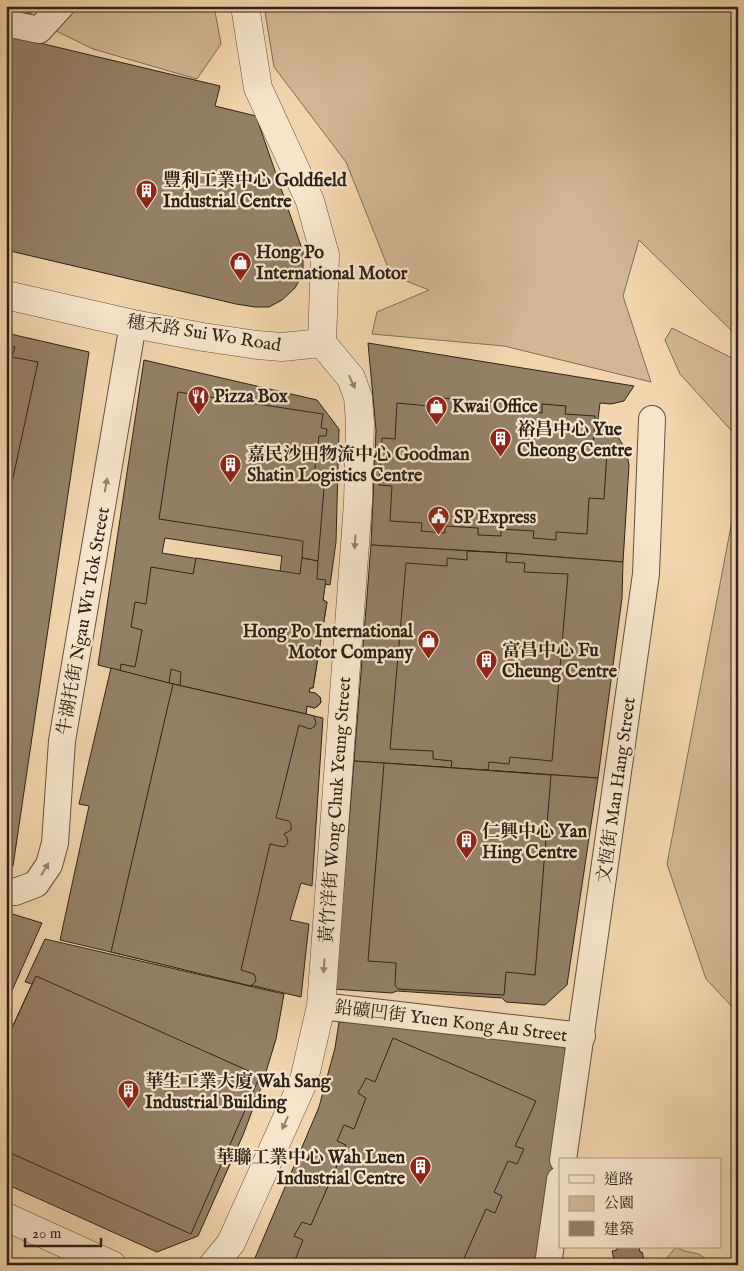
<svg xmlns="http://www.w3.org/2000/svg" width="744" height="1271" font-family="'IM FELL English','Noto Serif TC',serif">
  <rect width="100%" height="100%" fill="#f2d5ad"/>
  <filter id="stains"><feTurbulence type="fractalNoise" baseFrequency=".004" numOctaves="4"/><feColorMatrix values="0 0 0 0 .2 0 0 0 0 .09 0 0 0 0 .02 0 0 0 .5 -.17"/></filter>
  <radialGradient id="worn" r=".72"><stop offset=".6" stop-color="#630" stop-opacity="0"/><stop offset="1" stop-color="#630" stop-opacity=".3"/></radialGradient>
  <g fill="#d1b794" stroke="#806d56">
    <path d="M66,6H214L221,44L197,79L93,49L48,27Z"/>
    <path d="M264,6H738V337L639,240L623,296L651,382L504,346L372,334L377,312L429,290L391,275L346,162L274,67Z"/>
    <path d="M672,328L738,361V438L680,374L665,340Z"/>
    <path d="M738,489V1013L706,979L667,864Z"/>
    <path d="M676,1247C690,1256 699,1248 711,1265H661Z"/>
  </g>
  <g fill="#948065" stroke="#2e2318" fill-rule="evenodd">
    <path d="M6,6H42L26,16L6,12Z"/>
    <path d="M6,35L220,86L215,106L256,116L303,252V273L295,288L282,300L269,307H255L236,304L6,250Z"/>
    <path d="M6,333L89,352L13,866L6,870Z"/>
    <path d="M368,343L634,386L624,401L611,404L600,403L597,428L607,430L618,437L626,450L629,465L623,562L507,553L371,545L376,430Z"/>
    <path d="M6,345L15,347L12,357L38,362L6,510Z"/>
    <path d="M144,360L317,400L339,429L336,542L330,585L325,584L323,600L327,602L313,688H310L309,692L315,693L320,697L321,702L318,706L314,708L307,706L306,714L173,684L98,665ZM165,538L282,556L280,572L162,553Z"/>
    <path d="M178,392L323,414L321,428L327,429L326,436H319L314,475L325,476L318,561L302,558L303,541L159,519Z"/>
    <path d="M430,397L453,399V407L484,409L485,401L509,402L508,410L542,413V404L566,406L565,414L595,416L593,449L607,451L604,499L589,498L587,534L556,532V540L533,538L534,531L501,529V536L478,535V528L445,526V533L421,531L422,523L390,521L392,486L379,485L382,438L395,439L397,403L429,406Z"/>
    <path d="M371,545L507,553L623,562L622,598L598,778L354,761Z"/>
    <path d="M467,551L507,553L506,562L525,563L524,572L568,574L552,761L510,757L509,764L489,762L488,770L451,768L452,761L433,759V751L390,749L406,563L447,566V558L467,560Z"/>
    <path d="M196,558L300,574L302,558L318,561L317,579L326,580L323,600L327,602L313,688H310L309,692L315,693L320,697L321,702L318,706L314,708L307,706L306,714L180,686L181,672L171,669L169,683L120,671L121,664L135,667L142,630L131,627L135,602L146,604L151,567L193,574Z"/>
    <path d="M111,668L173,684L323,718L312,886L301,883L290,920L309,924L301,997L60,940L89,806L79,804Z"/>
    <path d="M173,684L306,714L314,716L316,723L314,727L310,729L299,725L276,818L289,821L291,824V830L284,834L287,838L288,843L284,847L270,844L241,970L254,974L256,979L255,982L251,986L111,952Z"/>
    <path d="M354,761L598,778L567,985L545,1005L506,1002L502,998L397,991L392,993L333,989L339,942Z"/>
    <path d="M384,763L551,775L535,975L506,972L504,995L398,989L395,985L396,963L368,961Z"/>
    <path d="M6,912L42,923L6,1004Z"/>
    <path d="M45,939L284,994L276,1039L262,1085L243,1135L198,1236L157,1252L6,1184V1041L32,984L25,982Z"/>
    <path d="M36,976L260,1076L191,1234L6,1151V1041Z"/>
    <path d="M339,1022L554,1037L574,1060L545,1265H252L319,1107L335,1048Z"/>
    <path d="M393,1038L536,1101L515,1146L524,1149L517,1164L508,1161L494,1192L502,1196L495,1213L486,1209L461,1265H293L303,1240L294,1236L302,1222L311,1225L346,1145L337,1141L344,1125L354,1129L366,1098L358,1093L366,1078L375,1082Z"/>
    <path d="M617,1247H639L640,1252H642L645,1263L640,1265H608L607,1261L614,1259L612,1251L617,1250Z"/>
  </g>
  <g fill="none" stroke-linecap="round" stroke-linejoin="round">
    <defs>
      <g id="minor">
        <path d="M6,23L39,30L61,6"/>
        <path d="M6,890L15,892L36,884L49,865L55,843L62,741L133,324"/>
        <path d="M321,1006L582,1036"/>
        <path d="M563,1160L646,574L652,419"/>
        <path d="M548,1265L560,1180"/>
      </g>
      <g id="tertiary">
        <path d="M245,6L258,88L310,201L325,255L322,343"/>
        <path d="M6,295L133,324L203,337L257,345L282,347L322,343"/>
        <path d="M6,1217L112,1265"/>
        <path d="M213,1265L231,1243L304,1080L321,1006L358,503L360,423L358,397L351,378L322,343"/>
      </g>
    </defs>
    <use href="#minor" stroke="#5f503d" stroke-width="28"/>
    <use href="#tertiary" stroke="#5f503d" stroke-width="29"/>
    <use href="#minor" stroke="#f7e4ca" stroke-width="26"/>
    <use href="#tertiary" stroke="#f7e4ca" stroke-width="28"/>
  </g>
  <defs><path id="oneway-solid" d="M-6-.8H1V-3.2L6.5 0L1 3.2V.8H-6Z" transform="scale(1.25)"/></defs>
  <g fill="#928471">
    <use href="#oneway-solid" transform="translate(352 382) rotate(65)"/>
    <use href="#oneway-solid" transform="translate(106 485) rotate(-80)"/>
    <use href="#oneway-solid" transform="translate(355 542) rotate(94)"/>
    <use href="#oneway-solid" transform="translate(45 869) rotate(-59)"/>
    <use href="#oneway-solid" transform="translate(324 966) rotate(94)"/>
    <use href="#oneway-solid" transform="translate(285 1123) rotate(114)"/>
  </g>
  <defs>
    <symbol id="building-pin" viewBox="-11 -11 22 30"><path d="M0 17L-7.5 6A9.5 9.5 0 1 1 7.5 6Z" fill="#8f2418" stroke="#f7e4ca"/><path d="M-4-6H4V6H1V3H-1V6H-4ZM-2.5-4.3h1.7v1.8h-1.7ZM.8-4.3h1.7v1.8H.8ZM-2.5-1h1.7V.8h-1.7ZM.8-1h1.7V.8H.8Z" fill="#fff"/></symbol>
    <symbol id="shop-pin" viewBox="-11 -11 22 30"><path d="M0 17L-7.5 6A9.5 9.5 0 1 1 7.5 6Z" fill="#8f2418" stroke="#f7e4ca"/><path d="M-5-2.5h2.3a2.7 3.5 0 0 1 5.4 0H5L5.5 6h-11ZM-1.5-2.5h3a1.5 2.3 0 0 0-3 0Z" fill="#fff"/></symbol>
    <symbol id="restaurant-pin" viewBox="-11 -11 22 30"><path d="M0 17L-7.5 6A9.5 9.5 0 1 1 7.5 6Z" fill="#8f2418" stroke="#f7e4ca"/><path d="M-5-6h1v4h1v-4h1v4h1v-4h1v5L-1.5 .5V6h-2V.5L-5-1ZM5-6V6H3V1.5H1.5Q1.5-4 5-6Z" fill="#fff"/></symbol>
    <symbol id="civic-pin" viewBox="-11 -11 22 30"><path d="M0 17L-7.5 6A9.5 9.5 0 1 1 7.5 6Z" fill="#8f2418" stroke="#f7e4ca"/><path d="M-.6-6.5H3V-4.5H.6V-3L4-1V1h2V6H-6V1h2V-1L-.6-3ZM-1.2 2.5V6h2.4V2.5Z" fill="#fff"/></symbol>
  </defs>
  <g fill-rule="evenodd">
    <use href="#building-pin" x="134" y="178" width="25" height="34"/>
    <use href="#shop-pin" x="228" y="250" width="25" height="34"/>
    <use href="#restaurant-pin" x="186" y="384" width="25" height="34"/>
    <use href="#shop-pin" x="424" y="394" width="25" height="34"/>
    <use href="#building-pin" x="488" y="426" width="25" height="34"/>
    <use href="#building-pin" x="218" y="452" width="25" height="34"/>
    <use href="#civic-pin" x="426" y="504" width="25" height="34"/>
    <use href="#shop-pin" x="416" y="628" width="25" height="34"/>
    <use href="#building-pin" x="474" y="648" width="25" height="34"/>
    <use href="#building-pin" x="454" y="828" width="25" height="34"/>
    <use href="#building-pin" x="116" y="1078" width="25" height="34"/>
    <use href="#building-pin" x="408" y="1154" width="25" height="34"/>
  </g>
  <g text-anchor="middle" stroke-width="4.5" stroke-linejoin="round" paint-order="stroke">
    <g font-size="18" font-weight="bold" fill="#2e2318" stroke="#f7e4ca" text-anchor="start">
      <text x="163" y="186">豐利工業中心 Goldfield<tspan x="163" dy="21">Industrial Centre</tspan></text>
      <text x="256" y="258">Hong Po<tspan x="256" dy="21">International Motor</tspan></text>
      <text x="214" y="402">Pizza Box</text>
      <text x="452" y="412">Kwai Office</text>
      <text x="517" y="435">裕昌中心 Yue<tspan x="517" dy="21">Cheong Centre</tspan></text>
      <text x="247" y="460">嘉民沙田物流中心 Goodman<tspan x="247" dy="21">Shatin Logistics Centre</tspan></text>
      <text x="454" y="523">SP Express</text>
      <text x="413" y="637" text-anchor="end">Hong Po International<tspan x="413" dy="21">Motor Company</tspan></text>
      <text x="502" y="656">富昌中心 Fu<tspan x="502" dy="21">Cheung Centre</tspan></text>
      <text x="482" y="837">仁興中心 Yan<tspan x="482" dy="21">Hing Centre</tspan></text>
      <text x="145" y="1087">華生工業大廈 Wah Sang<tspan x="145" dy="21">Industrial Building</tspan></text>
      <text x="405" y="1163" text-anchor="end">華聯工業中心 Wah Luen<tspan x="405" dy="21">Industrial Centre</tspan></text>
    </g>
    <g font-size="18" fill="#2e2318" stroke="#f7e4ca">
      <text transform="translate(204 333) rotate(9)" y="6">穗禾路 Sui Wo Road</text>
      <text transform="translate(83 621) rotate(-80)" y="6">牛湖托街 Ngau Wu Tok Street</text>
      <text transform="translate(616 790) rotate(-82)" y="6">文恆街 Man Hang Street</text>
      <text transform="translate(335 810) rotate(-86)" y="6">黃竹洋街 Wong Chuk Yeung Street</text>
      <text transform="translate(451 1021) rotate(7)" y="6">鉛礦凹街 Yuen Kong Au Street</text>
    </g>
  </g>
  <rect width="744" height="1271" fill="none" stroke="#f2d5ad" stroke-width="25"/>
  <rect x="8" y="8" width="729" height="1256" fill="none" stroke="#2e2318" stroke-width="2.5"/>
  <rect x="12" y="12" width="719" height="1246" fill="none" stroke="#2e2318"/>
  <rect x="559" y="1158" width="162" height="90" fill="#f7e4ca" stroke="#a79783"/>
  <rect x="569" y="1175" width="25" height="8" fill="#f7e4ca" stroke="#a79783"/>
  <text x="604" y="1184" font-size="15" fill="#2e2318">道路</text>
  <rect x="569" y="1196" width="25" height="15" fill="#d1b794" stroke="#a79783"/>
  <text x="604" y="1208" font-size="15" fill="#2e2318">公園</text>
  <rect x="569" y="1221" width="25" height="15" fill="#948065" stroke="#a79783"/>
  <text x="604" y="1234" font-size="15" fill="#2e2318">建築</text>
  <path d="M25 1238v8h76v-8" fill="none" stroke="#2e2318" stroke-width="2.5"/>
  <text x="32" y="1238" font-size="15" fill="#2e2318" stroke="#f7e4ca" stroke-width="4" paint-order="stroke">20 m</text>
  <rect width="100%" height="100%" filter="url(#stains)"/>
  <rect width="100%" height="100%" fill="url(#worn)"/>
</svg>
